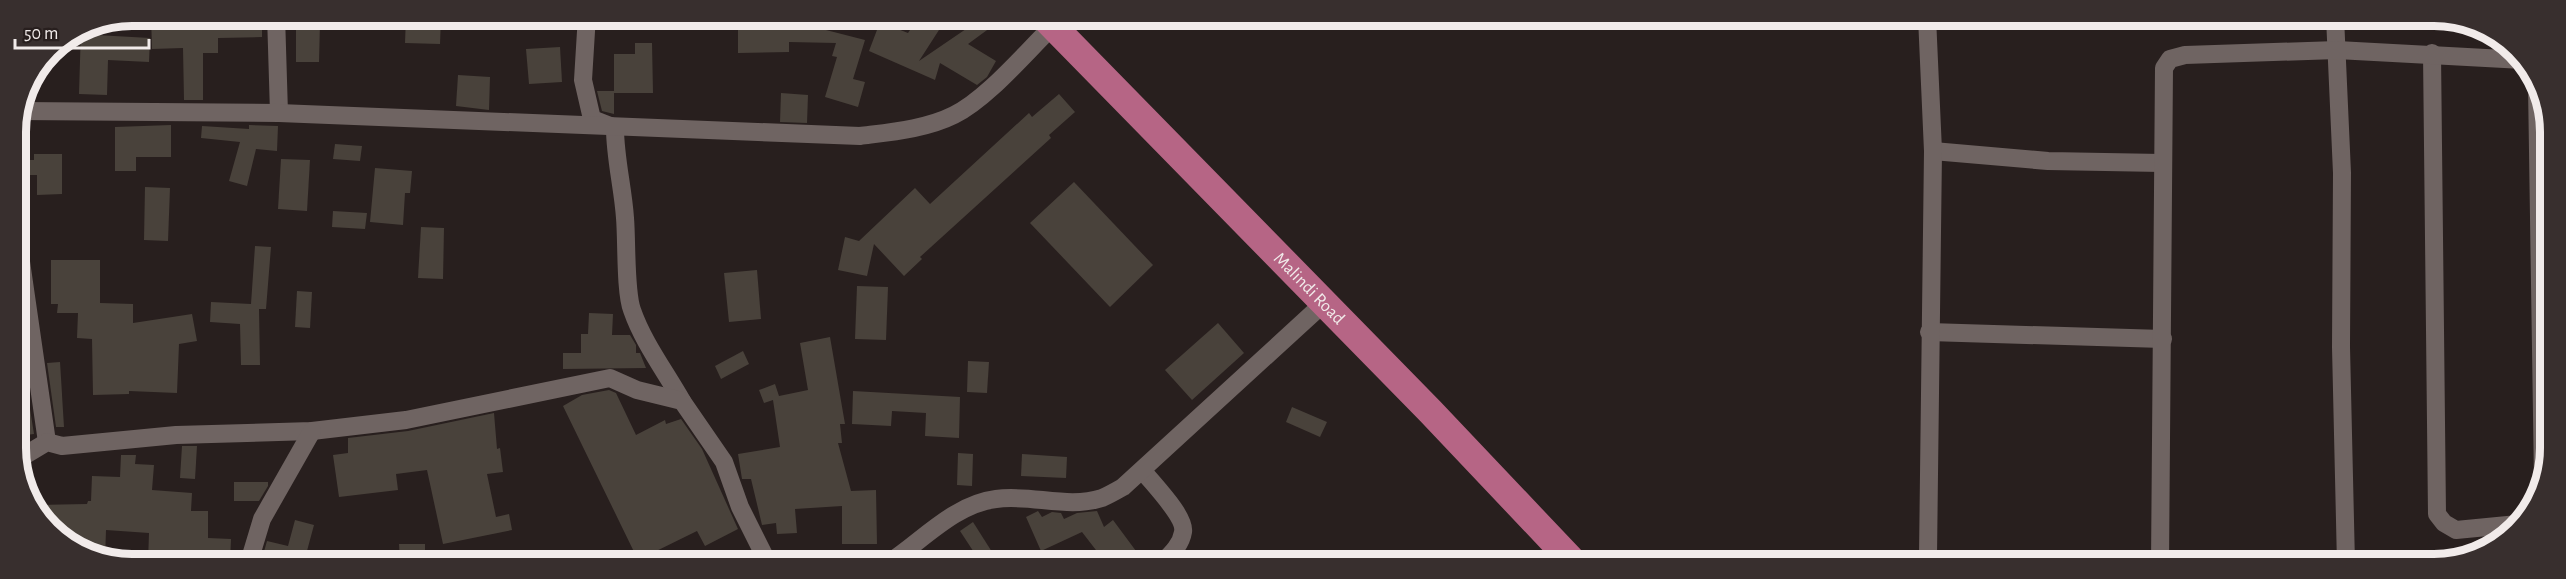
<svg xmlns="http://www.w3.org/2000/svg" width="2566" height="579" font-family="'Alegreya Sans',sans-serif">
  <rect width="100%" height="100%" fill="#281f1e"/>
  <g fill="#49423b">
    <path d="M151,15L262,16V37L218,38V53H203V100H184L183,48L152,49Z"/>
    <path d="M406,16L441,17L440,44L405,43Z"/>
    <path d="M744,16H830L826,30L865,40L853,79L865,82L858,107L825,97L837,57L832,56L836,43L789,42V52L738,53V19H743Z"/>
    <path d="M919,16H948L919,61L985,16H993L998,22L968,44L996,61L987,77L977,85L940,63L935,80L869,51L880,22L908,33Z"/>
    <path d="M96,22V35L150,38L149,62L108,60L107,95L79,94L81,28Z"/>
    <path d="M296,23H320L319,62H296Z"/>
    <path d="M635,43H652L653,93H614V54H635Z"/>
    <path d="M560,47L562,82L529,84L526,49Z"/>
    <path d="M458,75L490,77L489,110L456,106Z"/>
    <path d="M597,91H614V114L602,111Z"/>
    <path d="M781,93L808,95L807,123L780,122Z"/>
    <path d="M1059,94L1075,112L1049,135L1051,138L920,257L922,259L904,276L874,244L867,276L838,270L845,237L859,241L915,188L930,204L1029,113L1032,117Z"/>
    <path d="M171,125V157H136V171H115V127Z"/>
    <path d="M249,125L278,126L277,151L256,149L247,186L229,181L240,142L201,138L202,126L249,129Z"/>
    <path d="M335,144L362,146L360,161L333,159Z"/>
    <path d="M34,154H62V194L37,195V175H26V160H34Z"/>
    <path d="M281,159L310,160L307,211L278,209Z"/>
    <path d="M375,168L412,171L410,193H405L403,225L370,222Z"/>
    <path d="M1074,182L1153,265L1110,307L1030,223Z"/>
    <path d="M145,187L170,188L168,241L144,240Z"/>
    <path d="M333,211L367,213L365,229L332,227Z"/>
    <path d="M421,227L444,228L443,279L418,278Z"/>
    <path d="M255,246L271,247L266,309H259L260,365H241L240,324L210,322L211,302L251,304Z"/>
    <path d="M51,260H100V303L133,304V323L192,314L197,341L179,344L177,393L129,391V394L93,395L92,339L77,338L78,313H57L58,304H51Z"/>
    <path d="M757,270L761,319L729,322L724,273Z"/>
    <path d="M857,286L888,287L886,340L855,339Z"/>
    <path d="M297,291L312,292L310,328L295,327Z"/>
    <path d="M589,313L613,314L612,335H630L636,345V353H640L646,368L563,369V353H581V334H588Z"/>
    <path d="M1218,323L1244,353L1192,400L1165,370Z"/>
    <path d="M830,337L845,424H840L842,443H838L851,491L876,490L877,544H842V506L795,509L797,533L777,534L776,523L762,525L751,479H742L738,454L780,447L773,400L764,403L759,390L775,384L779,396L808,390L800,343Z"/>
    <path d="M743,351L749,364L721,379L715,366Z"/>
    <path d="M968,361L989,362L987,393L967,392Z"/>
    <path d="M60,362L64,427H56L47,363Z"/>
    <path d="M26,384L34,434L17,436V421L27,420Z"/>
    <path d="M609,390L616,393L636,435L665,420L666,424L681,419L702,449L738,529L705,546L697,531L638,560L563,406L582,395Z"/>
    <path d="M853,391L960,397L959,438L925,436L926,413L892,411L891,426L852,424Z"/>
    <path d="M1292,407L1327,422L1320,437L1286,422Z"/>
    <path d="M494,413L497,449L500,448L503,472L487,474L496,517L509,514L512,530L443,544L427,470L396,474L398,490L339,497L333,455L348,453V438L408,431Z"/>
    <path d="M182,446H197L195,479L180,478Z"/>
    <path d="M958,453L973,454L972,486L957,485Z"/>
    <path d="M1022,454L1067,457L1066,478L1021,476Z"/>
    <path d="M121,455H136L135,464L154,465L152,490L192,493L191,511H208V538L231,539L230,562L179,559V562H148L149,533L106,530L105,560L49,530L36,505L87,504L88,501H91L92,476L120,477Z"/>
    <path d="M234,482H268V486L259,501H234Z"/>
    <path d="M1038,511L1042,517L1052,512L1061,513L1064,519L1077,513L1097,511L1104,527L1113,520L1136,551L1121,563H1106L1082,532L1041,551L1026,517Z"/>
    <path d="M295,520L314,525L304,562H261L267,541L288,546Z"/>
    <path d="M973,522L999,563H981L960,531Z"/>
    <path d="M399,544H425V562H400Z"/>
  </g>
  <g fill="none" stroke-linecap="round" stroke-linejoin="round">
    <g stroke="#6f6462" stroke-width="18">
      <path d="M276,15L279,113"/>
      <path d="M587,15L583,80L592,119L615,128C615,158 623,188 625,218C627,241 625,291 632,310C643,342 665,371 682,401"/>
      <path d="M2335,17L2342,173L2341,347L2346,564"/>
      <path d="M2432,53L2437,514L2444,523L2456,530L2518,524"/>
      <path d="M2537,85L2543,481"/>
      <path d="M18,111L279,113L860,136C891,132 926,129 954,115C987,99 1026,52 1053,26"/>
      <path d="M1933,151L2048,161L2162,163"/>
      <path d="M16,227L47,442"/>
      <path d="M1929,332L2163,339"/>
      <path d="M17,460L47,442L62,446L176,435L312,431L406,420L610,378L637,390L682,401L724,462L740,507L765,557L776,562"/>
      <path d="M1143,471C1153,484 1186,517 1183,532C1181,545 1171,554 1162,563"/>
      <path d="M249,562L262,519L312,431"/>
      <path d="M890,562C923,540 955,504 996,499C1031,494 1068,509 1102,498C1109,495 1116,491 1123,487L1324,303"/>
      <path d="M1925,563L1928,556L1933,151L1927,17"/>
      <path d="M2160,564L2164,68L2170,59L2185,55L2337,50L2523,60"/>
    </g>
    <path stroke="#b66585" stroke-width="28" id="s1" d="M1043,16L1430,411L1574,563"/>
  </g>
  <g text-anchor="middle" stroke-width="5" stroke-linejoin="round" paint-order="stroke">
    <g font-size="18" fill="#f1ebea" stroke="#281f1e">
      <text dy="6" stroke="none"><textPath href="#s1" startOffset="381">Malindi Road</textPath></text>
    </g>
  </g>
  <path d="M0 0H2566V579H0ZM132 26H2434A106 106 0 0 1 2540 132V448A106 106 0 0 1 2434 554H132A106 106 0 0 1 26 448V132A106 106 0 0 1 132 26Z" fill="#382f2e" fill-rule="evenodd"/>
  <path fill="none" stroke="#f1ebea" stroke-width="8" d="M132 26H2434A106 106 0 0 1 2540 132V448A106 106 0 0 1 2434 554H132A106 106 0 0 1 26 448V132A106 106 0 0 1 132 26Z"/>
  <path d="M15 39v9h134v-9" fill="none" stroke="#f1ebea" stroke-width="3"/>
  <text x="24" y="39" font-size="18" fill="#f1ebea" stroke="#281f1e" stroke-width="4.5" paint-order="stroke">50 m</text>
</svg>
